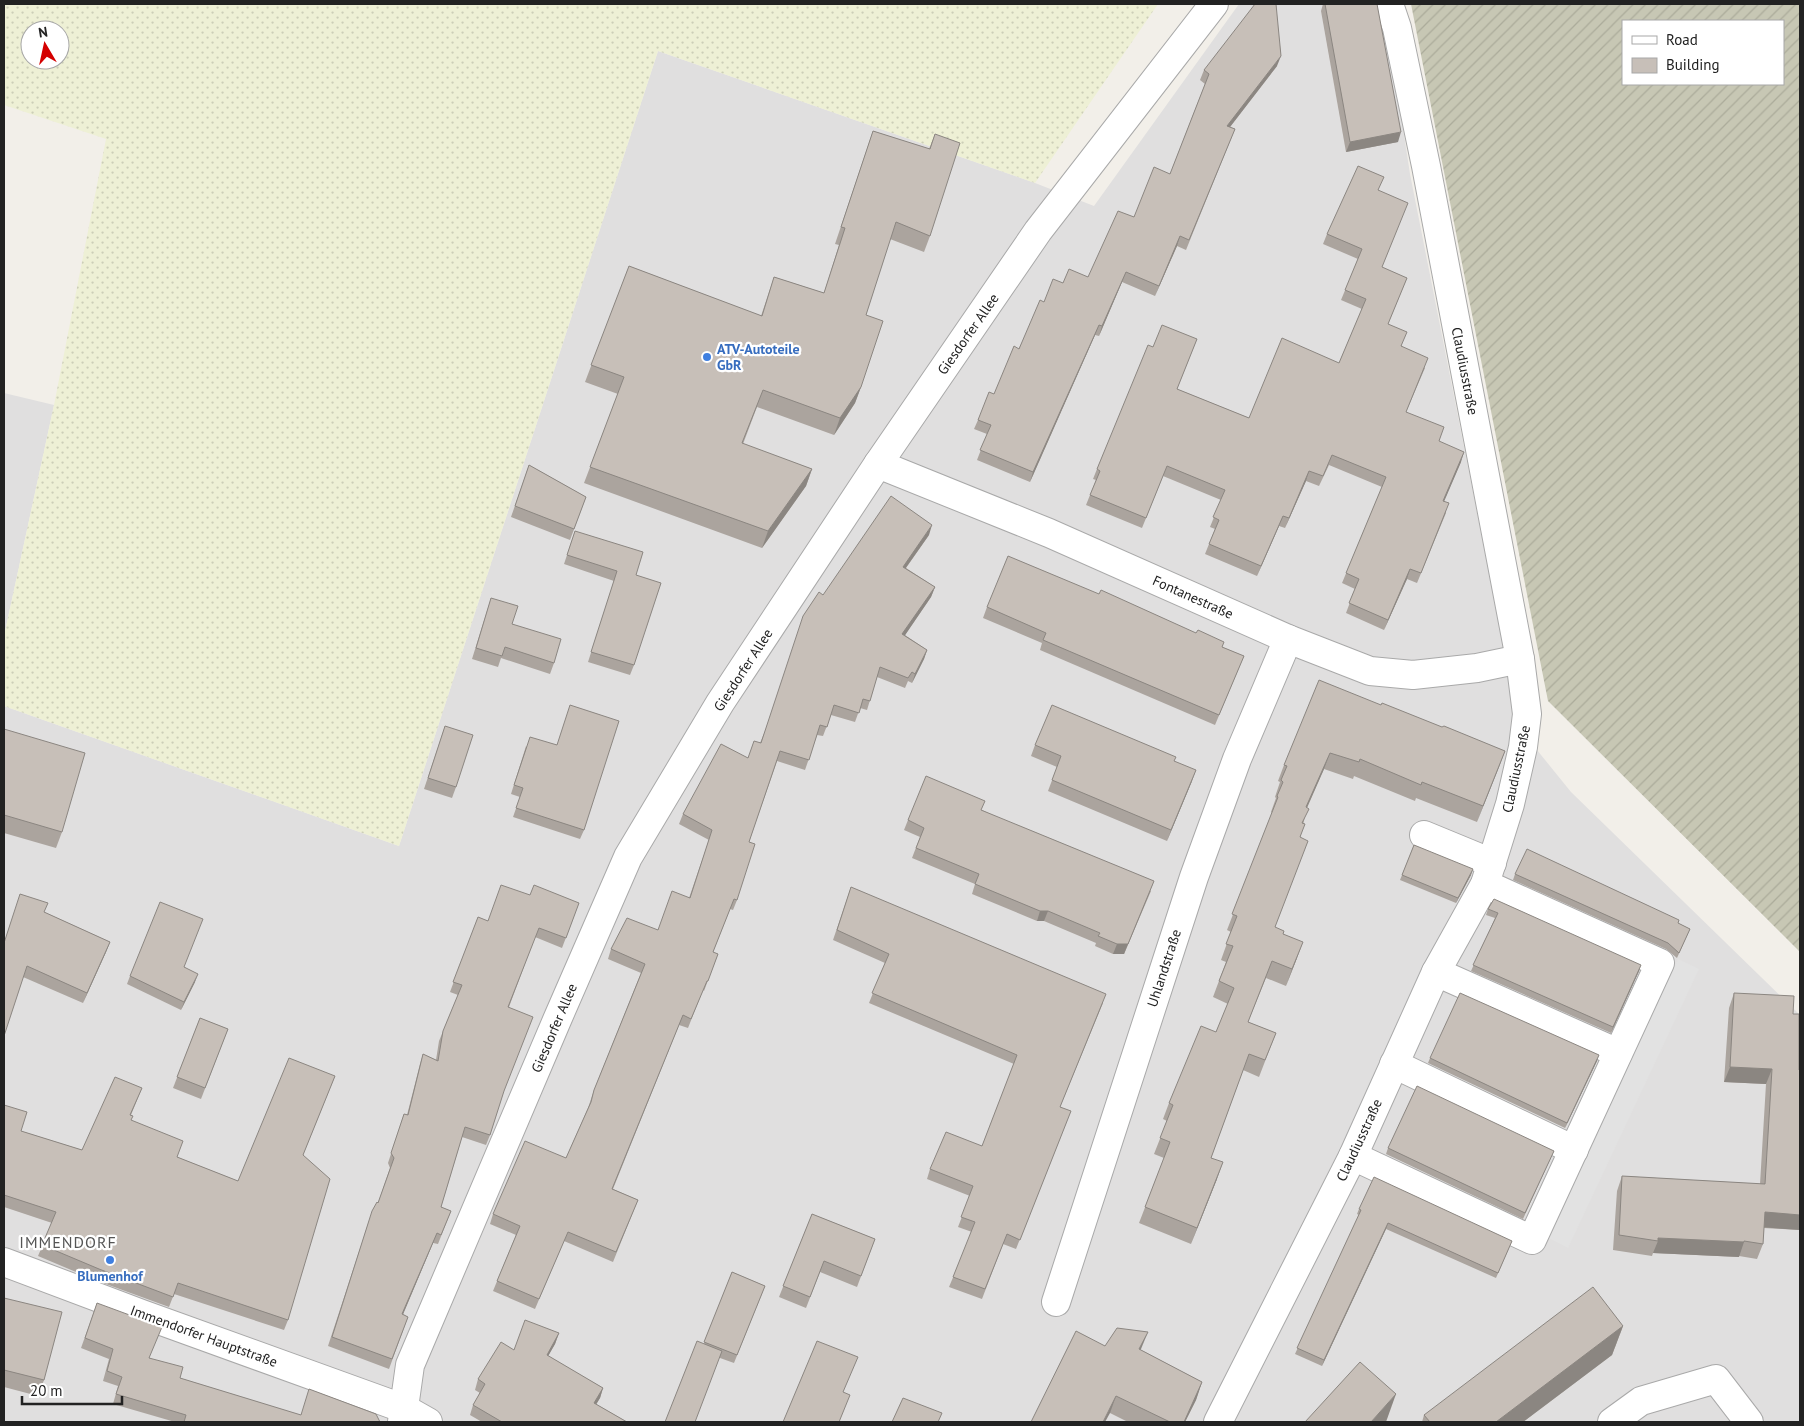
<svg xmlns="http://www.w3.org/2000/svg" width="1804" height="1426" font-family="'PT Sans',sans-serif">
  <defs>
    <pattern id="construction-furrows" width="10" height="10" patternUnits="userSpaceOnUse" patternTransform="scale(1.25)"><rect width="10" height="10" fill="#c7c7b4"/><path d="M-1 1l2-2M0 10L10 0M9 11l2-2" fill="none" stroke="#abab9a"/></pattern>
    <pattern id="farmland-dots" width="8" height="8" patternUnits="userSpaceOnUse" patternTransform="scale(1.25)"><rect width="8" height="8" fill="#eef0d5"/><path d="M2 2h.1M6 6h.1" fill="none" stroke="#ccceb7" stroke-width="1.8" stroke-linecap="round"/></pattern>
  </defs>
  <rect width="100%" height="100%" fill="#f2efe9"/>
  <g fill="#e0dfdf">
    <path d="M1239,4H1384L1410,174L1520,729L1571,792L1800,1015V1422H4V706L399,846L658,51L1035,183L1094,206Z"/>
    <path d="M4,393L54,405L4,636Z"/>
  </g>
  <path fill="url(#construction-furrows)" fill-rule="evenodd" d="M1411,4H1800V952L1548,701ZM1623,21H1783V84H1623Z"/>
  <path fill="url(#farmland-dots)" fill-rule="evenodd" d="M4,4H1158L1035,183L658,51L399,846L4,706V636L54,405L106,139L4,105ZM30,30H60V60H30Z"/>
  <path fill="#e2e2e2" d="M1678,959L1699,969L1568,1248L1547,1237Z"/>
  <g fill="none" stroke-linecap="round" stroke-linejoin="round">
    <defs>
      <g id="minor">
        <path d="M878,464L1049,533L1288,639L1370,671L1413,675L1477,668L1520,659"/>
        <path d="M1424,835L1492,863"/>
        <path d="M1436,972L1618,1053"/>
        <path d="M1394,1064L1574,1150"/>
        <path d="M1353,1156L1532,1240L1660,963L1485,884"/>
        <path d="M4,1262L142,1314L405,1409L428,1422"/>
        <path d="M1056,1302L1194,877L1237,759L1288,639"/>
        <path d="M402,1422L410,1365L557,1020L628,857L720,703L878,464L1038,231L1214,4"/>
        <path d="M1218,1422L1353,1156L1436,972L1485,884L1510,804L1523,747L1527,714L1520,659L1426,166L1397,28L1389,4"/>
        <path d="M1612,1422L1641,1401L1716,1379L1749,1422"/>
      </g>
    </defs>
    <use href="#minor" stroke="#a9a9a9" stroke-width="30"/>
    <use href="#minor" stroke="#fff" stroke-width="28"/>
  </g>
  <g fill="#aba49e">
    <path d="M1323,4H1377L1398,142L1346,152L1321,11Z"/>
    <path d="M1277,66L1230,127L1235,129L1186,250L1177,246L1155,296L1122,282L1099,336L1095,335L1030,482L977,460L987,434L974,429L978,420L994,394L1044,302L1063,283L1088,277L1134,217L1170,174L1205,84L1200,80L1204,70Z"/>
    <path d="M873,131L929,149L935,134L930,236L924,252L890,239L866,315L861,387L855,403L834,435L757,407L743,444L812,469L806,486L762,548L584,483L618,394L585,382L629,266L761,316L774,277L824,293L839,245L835,244Z"/>
    <path d="M1379,190L1382,268L1407,278L1388,324L1402,346L1425,368L1406,412L1461,462L1444,501L1446,513L1417,583L1407,579L1384,630L1346,613L1355,589L1342,583L1382,487L1329,465L1319,486L1306,481L1285,528L1279,526L1257,576L1205,554L1215,529L1210,527L1221,500L1163,476L1142,528L1086,505L1096,480L1093,479L1097,469L1153,347L1197,339L1177,389L1249,418L1339,363L1362,309L1341,300L1358,259L1323,244L1327,234Z"/>
    <path d="M529,465L586,497L570,540L511,517Z"/>
    <path d="M575,531L636,575L634,665L630,675L588,662L614,581L564,564Z"/>
    <path d="M929,535L906,568L935,587L931,597L905,635L927,650L924,659L912,683L908,681L905,688L877,677L867,710L860,708L855,722L831,715L823,736L817,735L805,770L777,761L749,842L737,900L733,910L730,909L713,952L718,954L704,991L703,990L688,1028L679,1025L613,1189L638,1200L613,1262L564,1241L535,1309L493,1291L516,1235L490,1224L493,1214L566,1158L588,1108L594,1090L641,973L608,959L611,949L658,930L689,898L709,840L679,824L683,814L748,758L760,743L823,595Z"/>
    <path d="M491,598L512,624L554,663L550,674L501,658L498,667L472,659Z"/>
    <path d="M987,607L1222,647L1244,656L1215,725L1040,650L1042,643L983,618Z"/>
    <path d="M1381,705L1505,751L1477,822L1416,798L1415,801L1354,776L1353,779L1324,769L1307,808L1300,838L1275,927L1283,934L1297,958L1286,986L1266,978L1248,1022L1276,1033L1259,1077L1243,1070L1211,1158L1217,1179L1191,1244L1139,1223L1164,1158L1154,1154L1167,1121L1163,1119L1169,1103L1216,1032L1228,1004L1213,997L1226,962L1221,960L1231,932L1227,930L1272,813L1271,812L1276,798L1275,797L1280,782L1278,781L1284,765Z"/>
    <path d="M445,726L456,787L452,798L424,789Z"/>
    <path d="M4,729L62,832L56,848L4,833Z"/>
    <path d="M1035,745L1192,781L1167,841L1048,791L1057,767L1031,756Z"/>
    <path d="M526,746L584,830L580,839L513,817L520,797L511,794Z"/>
    <path d="M982,810L1151,891L1124,954H1113L1095,946L1096,943L1044,921H1037L972,894L975,884L912,858L920,837L904,830L908,820Z"/>
    <path d="M1414,845L1471,875L1456,903L1400,880Z"/>
    <path d="M1515,874L1678,923L1690,929L1677,958L1666,949L1513,880Z"/>
    <path d="M851,887L1103,1003L1060,1107L1067,1121L1016,1249L1003,1244L982,1299L949,1287L972,1232L958,1227L970,1196L927,1179L930,1169L982,1146L1014,1064L869,1003L885,963L833,940Z"/>
    <path d="M530,895L579,903L562,948L535,937L509,1007L502,1096L490,1135L486,1145L462,1137L441,1207L451,1211L438,1244L433,1243L403,1314L408,1317L389,1369L328,1346L369,1221L378,1203L390,1168L388,1163L404,1114L407,1115L420,1064L423,1054L436,1060L439,1041L458,995L450,992L478,917L488,921Z"/>
    <path d="M1488,909L1639,971L1611,1033L1471,971L1495,918L1486,915Z"/>
    <path d="M44,912L110,942L106,952L83,1003L23,977Z"/>
    <path d="M185,967L195,982L181,1010L127,984L130,976Z"/>
    <path d="M1734,993L1793,1014L1799,1070H1800V1230L1764,1228L1763,1244L1757,1259L1739,1256V1257L1653,1253L1652,1256L1613,1250L1617,1191L1622,1176L1760,1184L1766,1084L1724,1082L1729,1008Z"/>
    <path d="M200,1018L228,1029L201,1099L173,1088Z"/>
    <path d="M1430,1058L1597,1061L1565,1128L1428,1063Z"/>
    <path d="M335,1076L303,1155L288,1320L284,1330L174,1294L169,1307L95,1280L38,1256L52,1223L4,1207V1105L21,1131L82,1150L142,1088L131,1115V1120L177,1157L238,1181Z"/>
    <path d="M1388,1148L1554,1151L1523,1219L1386,1154Z"/>
    <path d="M1359,1209L1512,1241L1496,1278L1386,1229L1322,1366L1295,1354L1359,1215L1357,1214Z"/>
    <path d="M812,1214L875,1239L857,1287L820,1272L806,1308L779,1297Z"/>
    <path d="M732,1272L765,1286L734,1363L720,1358L704,1344Z"/>
    <path d="M4,1298L44,1380L38,1396L4,1387Z"/>
    <path d="M97,1303L150,1358L180,1378L300,1415L380,1422H175L113,1404L118,1386L103,1381L109,1359L81,1348Z"/>
    <path d="M1623,1326L1612,1355L1523,1422H1422L1424,1415Z"/>
    <path d="M559,1333L555,1344L548,1356L603,1388L600,1398L596,1404L627,1422H482L470,1415L473,1405L480,1393L475,1390L478,1379L514,1350Z"/>
    <path d="M1105,1346L1141,1350L1202,1382L1196,1400L1185,1422H1128L1110,1413Z"/>
  </g>
  <g fill="#8b8681">
    <path d="M1281,56L1277,66L1223,136L1227,126Z"/>
    <path d="M1401,132L1398,142L1346,152L1350,142Z"/>
    <path d="M1180,236L1177,246L1155,296L1159,286Z"/>
    <path d="M1126,272L1122,282L1099,336L1102,326Z"/>
    <path d="M1099,325L1095,335L1030,482L1033,472Z"/>
    <path d="M861,387L855,403L834,435L840,418Z"/>
    <path d="M1464,452L1461,462L1440,511L1443,501Z"/>
    <path d="M812,469L806,486L762,548L768,531Z"/>
    <path d="M1309,471L1306,481L1285,528L1289,518Z"/>
    <path d="M1283,516L1279,526L1257,576L1261,566Z"/>
    <path d="M932,525L929,535L900,576L903,567Z"/>
    <path d="M1410,569L1407,579L1384,630L1388,620Z"/>
    <path d="M935,587L931,597L899,644L902,634Z"/>
    <path d="M927,650L924,659L912,683L915,674Z"/>
    <path d="M1505,751L1499,767L1477,822L1483,806Z"/>
    <path d="M1330,753L1324,769L1300,823L1306,807Z"/>
    <path d="M1196,770L1192,781L1167,841L1171,830Z"/>
    <path d="M1473,869L1471,875L1456,903L1458,898Z"/>
    <path d="M1154,881L1124,954H1113L1117,944Z"/>
    <path d="M1040,911H1048L1044,921H1037Z"/>
    <path d="M110,942L106,952L83,1003L87,993Z"/>
    <path d="M1303,942L1297,958L1286,986L1292,969Z"/>
    <path d="M1641,965L1639,971L1611,1033L1613,1027Z"/>
    <path d="M198,974L195,982L181,1010L184,1002Z"/>
    <path d="M1599,1055L1597,1061L1565,1128L1567,1123Z"/>
    <path d="M1730,1067L1772,1069L1766,1084L1724,1082Z"/>
    <path d="M1223,1162L1217,1179L1191,1244L1197,1228Z"/>
    <path d="M1765,1212L1800,1215V1230L1759,1227Z"/>
    <path d="M1388,1223L1386,1229L1322,1366L1324,1360Z"/>
    <path d="M437,1233L433,1243L399,1324L402,1314Z"/>
    <path d="M1658,1238L1744,1242L1739,1257L1653,1253L1658,1241Z"/>
    <path d="M1623,1326L1612,1355L1523,1422H1496Z"/>
    <path d="M1148,1332L1141,1349L1133,1366L1139,1349Z"/>
    <path d="M559,1333L555,1344L543,1365L547,1355Z"/>
    <path d="M1202,1382L1196,1400L1185,1422H1184Z"/>
    <path d="M603,1388L600,1398L591,1413L594,1403Z"/>
    <path d="M1396,1394L1386,1422H1371Z"/>
    <path d="M1116,1396L1110,1413L1105,1422H1103Z"/>
  </g>
  <g fill="#c7bfb8" stroke="#8b8681">
    <path d="M1255,4H1276L1281,56L1227,126L1235,129L1189,240L1180,236L1159,286L1126,272L1102,326L1099,325L1033,472L980,450L991,425L978,420L989,392L994,394L1014,346L1019,349L1040,300L1044,302L1053,279L1063,283L1069,269L1088,277L1118,211L1134,217L1154,167L1170,174L1209,74L1204,70Z"/>
    <path d="M1325,4H1377L1401,132L1350,142Z"/>
    <path d="M873,131L930,149L935,134L960,143L930,236L896,222L866,315L883,321L861,387L840,418L763,390L742,443L812,469L768,531L590,467L624,377L591,365L629,266L762,316L774,277L824,293L845,228L841,227Z"/>
    <path d="M1358,166L1384,177L1378,190L1408,203L1382,267L1407,278L1388,324L1407,332L1401,346L1428,358L1406,412L1444,427L1439,441L1464,452L1443,501L1449,503L1421,573L1410,569L1388,620L1349,603L1359,579L1346,573L1386,477L1332,455L1323,476L1309,471L1289,518L1283,516L1261,566L1209,544L1219,520L1213,517L1225,490L1167,466L1146,518L1090,495L1100,471L1097,469L1148,345L1153,347L1162,325L1197,339L1177,389L1249,418L1282,338L1339,363L1366,299L1345,290L1362,249L1327,234Z"/>
    <path d="M529,465L586,497L574,529L515,506Z"/>
    <path d="M891,496L932,525L903,567L935,587L902,634L927,650L915,674L912,672L908,678L880,667L870,701L863,699L859,713L834,705L827,727L820,725L809,760L780,751L749,842L755,844L737,900L734,899L713,952L718,954L708,981H707L691,1019L683,1015L612,1189L638,1200L616,1252L568,1232L539,1299L497,1281L520,1226L493,1214L525,1141L566,1158L591,1102L594,1090L645,964L611,949L627,918L658,930L672,891L690,898L712,830L683,814L721,744L748,758L754,741L761,743L803,616L819,592L823,595Z"/>
    <path d="M575,531L643,552L636,575L661,583L634,665L591,652L617,571L567,555Z"/>
    <path d="M1008,556L1099,594L1101,590L1196,633L1198,630L1224,642L1222,647L1244,656L1219,715L1043,640L1046,633L987,607Z"/>
    <path d="M491,598L518,606L512,624L561,639L554,663L505,647L502,656L476,648Z"/>
    <path d="M1319,680L1381,705L1382,703L1442,727L1444,726L1505,751L1483,806L1422,782L1421,785L1360,759L1359,762L1330,753L1306,807L1309,809L1302,823L1305,824L1300,837L1308,841L1275,927L1284,931L1283,934L1303,942L1292,969L1272,961L1248,1022L1276,1033L1265,1060L1249,1054L1211,1158L1223,1162L1197,1228L1145,1207L1170,1142L1160,1138L1173,1105L1169,1103L1201,1026L1216,1032L1234,988L1219,981L1233,946L1226,944L1237,916L1232,914L1278,797L1277,796L1283,782L1281,780L1287,766L1284,765Z"/>
    <path d="M570,705L619,721L584,830L516,808L523,788L514,785L530,737L557,745Z"/>
    <path d="M1052,705L1176,757L1174,761L1196,770L1171,830L1052,780L1061,756L1035,745Z"/>
    <path d="M445,726L473,735L456,787L428,778Z"/>
    <path d="M4,729L85,753L62,832L4,815Z"/>
    <path d="M926,776L985,801L981,810L1154,881L1128,944H1117L1098,936L1100,933L1048,911H1040L975,884L979,874L916,848L924,828L908,820Z"/>
    <path d="M1414,845L1473,869L1458,898L1402,875Z"/>
    <path d="M1527,849L1679,920L1678,923L1690,929L1679,953L1668,943L1515,874Z"/>
    <path d="M501,885L530,895L534,885L579,903L566,938L539,928L508,1007L533,1017L504,1091L490,1135L465,1127L441,1207L451,1211L441,1235L437,1233L402,1314L408,1317L392,1359L332,1337L372,1211L377,1202L378,1203L394,1158L391,1153L404,1114L408,1115L423,1054L438,1061L443,1031L462,985L453,982L478,917L488,921Z"/>
    <path d="M851,887L1106,994L1060,1107L1071,1111L1020,1240L1007,1234L985,1289L953,1277L975,1222L961,1217L973,1186L930,1169L946,1132L982,1146L1017,1055L872,993L889,954L837,930Z"/>
    <path d="M20,894L48,903L44,912L110,942L87,993L27,966L4,1036V943Z"/>
    <path d="M1494,899L1641,965L1613,1027L1473,965L1498,913L1488,909Z"/>
    <path d="M160,902L203,919L184,967L198,974L184,1002L130,976Z"/>
    <path d="M1460,993L1599,1055L1567,1123L1430,1058Z"/>
    <path d="M1734,993L1794,996L1793,1014H1799V1070H1800V1215L1765,1212L1763,1244L1744,1241V1242L1658,1238V1241L1619,1235L1622,1176L1765,1184L1772,1069L1730,1067Z"/>
    <path d="M200,1018L228,1029L205,1088L177,1077Z"/>
    <path d="M289,1058L335,1076L303,1155L330,1179L288,1320L178,1283L173,1297L99,1269L42,1245L56,1212L4,1195V1105L27,1112L21,1131L82,1150L115,1077L142,1088L130,1115L133,1116L131,1120L183,1141L177,1157L238,1181Z"/>
    <path d="M1417,1086L1554,1151L1525,1213L1388,1148Z"/>
    <path d="M1374,1177L1512,1241L1498,1273L1388,1223L1324,1360L1297,1348L1361,1210L1359,1209Z"/>
    <path d="M812,1214L875,1239L861,1276L824,1261L810,1297L783,1286Z"/>
    <path d="M732,1272L765,1286L737,1355L704,1342Z"/>
    <path d="M1593,1287L1623,1326L1496,1422H1430L1424,1415Z"/>
    <path d="M4,1298L62,1312L44,1380L4,1370Z"/>
    <path d="M97,1303L162,1327L149,1358L183,1367L180,1378L301,1415L309,1389L376,1414L380,1422H184L186,1415L116,1394L122,1377L107,1371L113,1349L85,1338Z"/>
    <path d="M525,1320L559,1333L547,1355L603,1388L594,1403L627,1422H502L473,1405L485,1384L478,1379L501,1342L514,1350Z"/>
    <path d="M1117,1328L1148,1332L1139,1349L1202,1382L1184,1422H1170L1116,1396L1103,1422H1031L1076,1331L1105,1346Z"/>
    <path d="M697,1341L722,1351L695,1422H665Z"/>
    <path d="M817,1341L858,1357L843,1392L850,1395L839,1422H783Z"/>
    <path d="M1360,1362L1396,1394L1371,1422H1305Z"/>
    <path d="M903,1398L942,1413L938,1422H892Z"/>
  </g>
  <g fill="#3f7fe0" stroke="#fff" stroke-width="2">
    <circle cx="707" cy="357" r="5"/>
    <circle cx="110" cy="1260" r="5"/>
  </g>
  <g text-anchor="middle" stroke-width="4.5" stroke-linejoin="round" paint-order="stroke">
    <g font-size="14" fill="#222" stroke="#fff">
      <text transform="translate(968 334) rotate(-55)" y="5">Giesdorfer Allee</text>
      <text transform="translate(1465 371) rotate(79)" y="5">Claudiusstraße</text>
      <text transform="translate(1193 597) rotate(24)" y="5">Fontanestraße</text>
      <text transform="translate(743 670) rotate(-57)" y="5">Giesdorfer Allee</text>
      <text transform="translate(1516 769) rotate(-78)" y="5">Claudiusstraße</text>
      <text transform="translate(1164 968) rotate(-72)" y="5">Uhlandstraße</text>
      <text transform="translate(554 1028) rotate(-67)" y="5">Giesdorfer Allee</text>
      <text transform="translate(1359 1140) rotate(-65)" y="5">Claudiusstraße</text>
      <text transform="translate(204 1336) rotate(20)" y="5">Immendorfer Hauptstraße</text>
    </g>
    <g font-size="14" font-weight="bold" fill="#366cbe" stroke="#fff" text-anchor="start">
      <text x="717" y="354">ATV-Autoteile<tspan x="717" dy="16">GbR</tspan></text>
      <text x="110" y="1281" text-anchor="middle">Blumenhof</text>
    </g>
    <g font-size="16" letter-spacing="1" fill="#555" stroke="#fff">
      <text x="68" y="1248">IMMENDORF</text>
    </g>
  </g>
  <rect width="1804" height="1426" fill="none" stroke="#222222" stroke-width="10"/>
  <rect x="1622" y="20" width="162" height="65" fill="#ffffff" stroke="#a7a7a7"/>
  <rect x="1632" y="36" width="25" height="8" fill="#ffffff" stroke="#a7a7a7"/>
  <text x="1666" y="45" font-size="15" fill="#222222">Road</text>
  <rect x="1632" y="58" width="25" height="15" fill="#c7bfb8" stroke="#a7a7a7"/>
  <text x="1666" y="70" font-size="15" fill="#222222">Building</text>
  <g transform="translate(45 45) rotate(351)"><circle r="24" fill="#ffffff" stroke="#a7a7a7"/>
  <path d="M0-4L9 19L0 12L-9 19Z" fill="#d40000"/>
  <text y="-8" font-size="14" font-weight="bold" text-anchor="middle" fill="#222222">N</text>
  </g>
  <path d="M22 1396v8h100v-8" fill="none" stroke="#222222" stroke-width="2.5"/>
  <text x="30" y="1396" font-size="15" fill="#222222" stroke="#ffffff" stroke-width="4" paint-order="stroke">20 m</text>
</svg>
